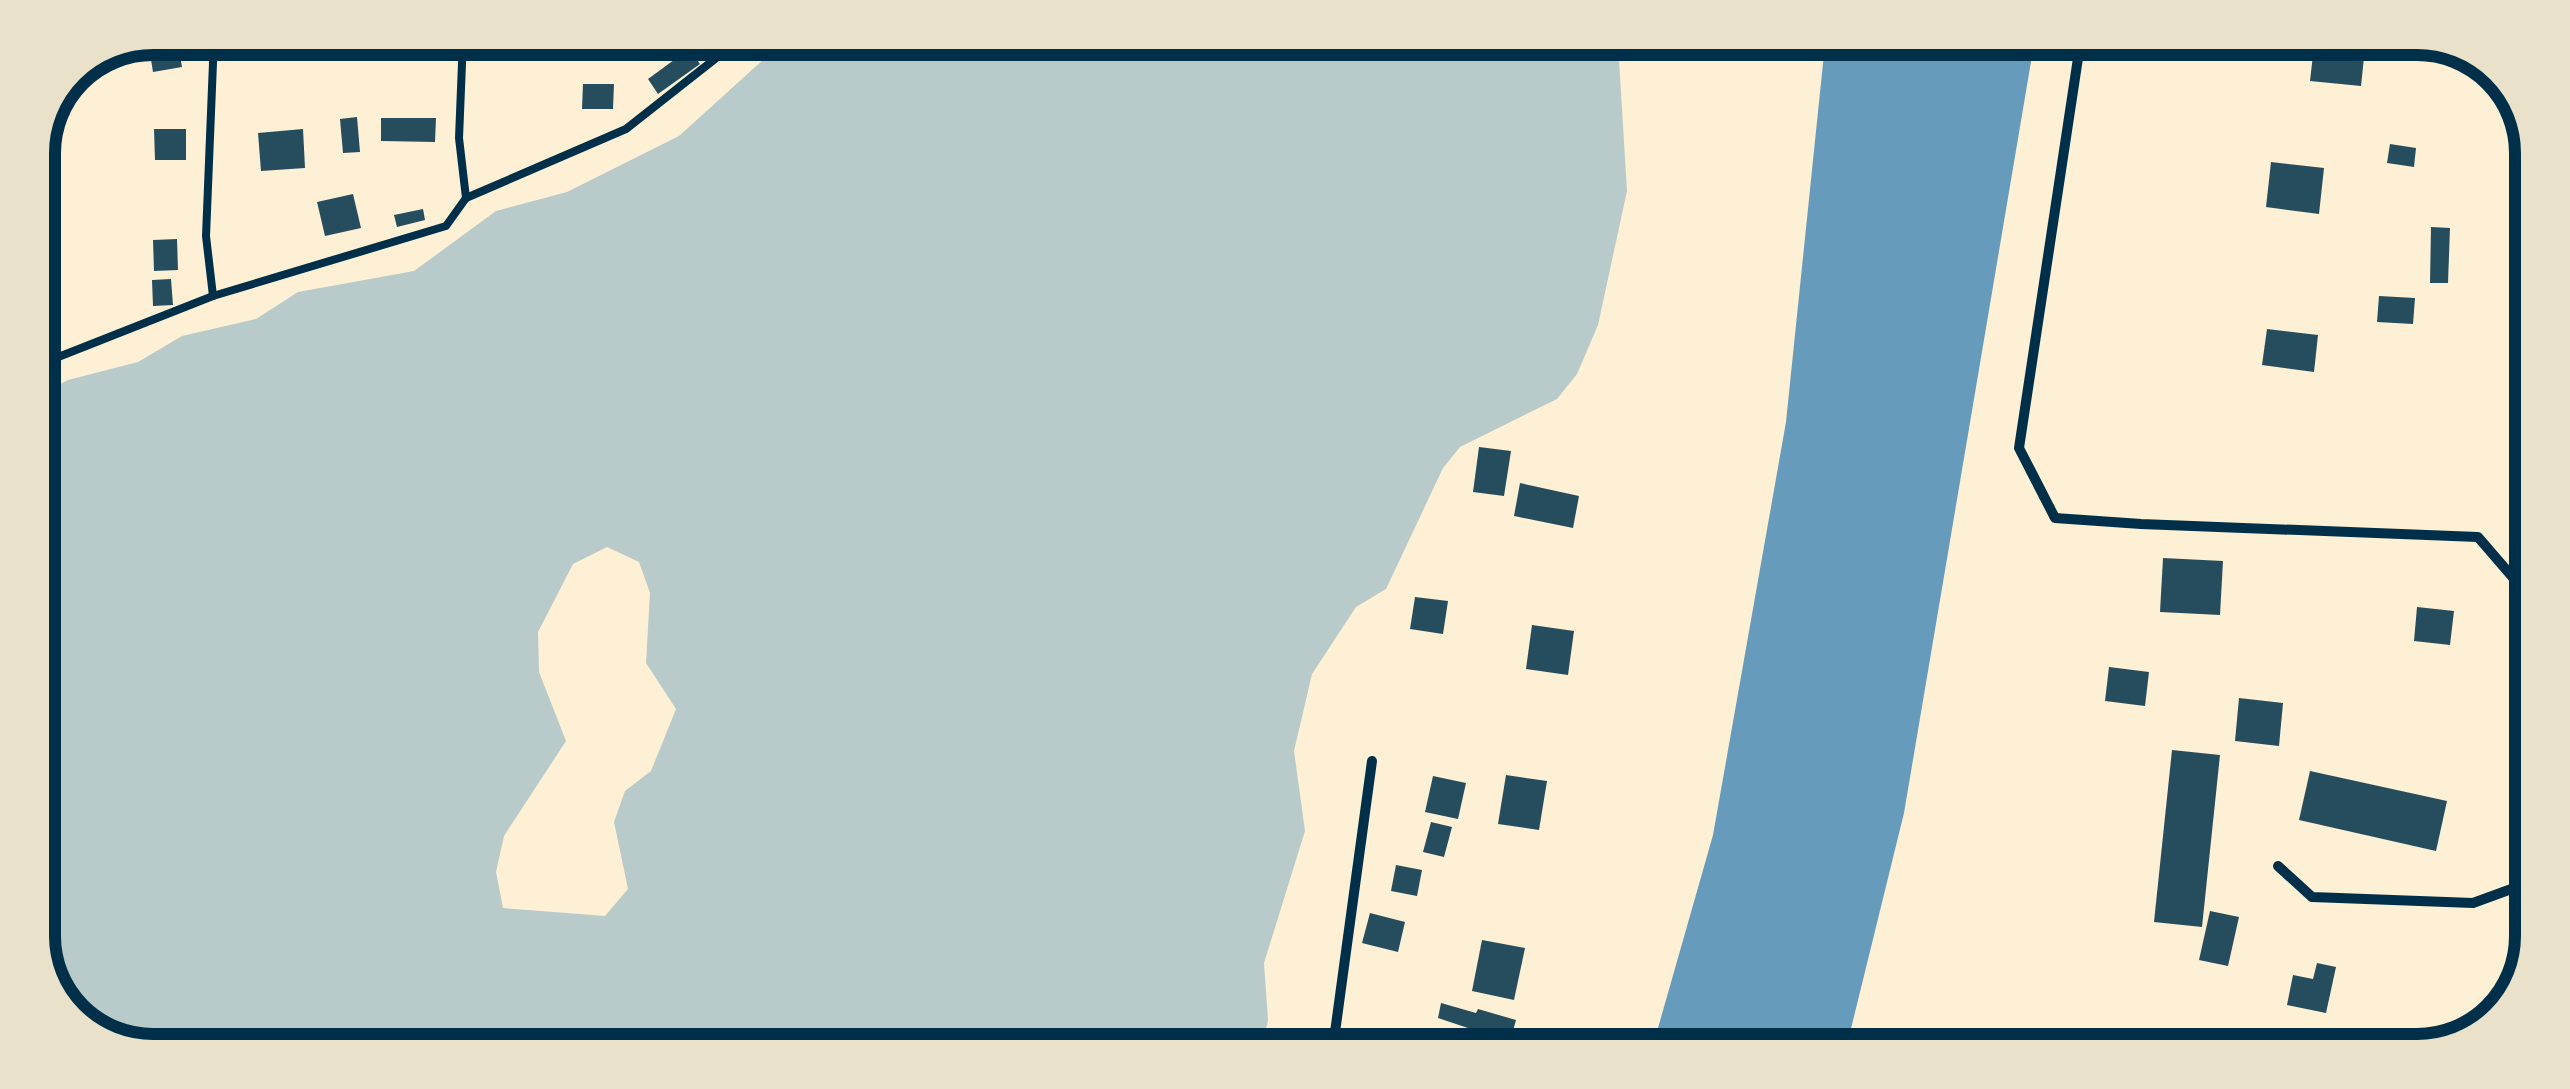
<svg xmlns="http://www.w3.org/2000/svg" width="2570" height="1089" font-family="Mulish,sans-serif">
  <rect width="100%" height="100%" fill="#fdf0d5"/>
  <path fill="#b9caca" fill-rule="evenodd" d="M785,40L1618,43L1627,191L1598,325L1577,374L1557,399L1460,447L1443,468L1386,589L1356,607L1312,674L1294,751L1305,831L1264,963L1268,1020L1262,1047L109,1043L61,1006L38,944V396L68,380L138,362L182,336L256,319L298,292L414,271L496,211L567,192L679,136ZM607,547L639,562L650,593L646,663L676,709L651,771L625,791L614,822L628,889L605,916L503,908L496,872L504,836L566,741L539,672L538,632L573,564Z"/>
  <path fill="#669bbc" d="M1825,44H2034L1904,813L1846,1049H1652L1713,835L1786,422Z"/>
  <g fill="#264d5e">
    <path d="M177,38L182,67L153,72L148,41Z"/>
    <path d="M401,38L431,39L432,58L402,59Z"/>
    <path d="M252,39L275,40V51L252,50Z"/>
    <path d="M492,39H519V59L493,60Z"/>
    <path d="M523,39H541L542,55L523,56Z"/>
    <path d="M2314,46L2365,48L2361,86L2310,81Z"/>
    <path d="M689,49L700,64L658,94L648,79Z"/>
    <path d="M583,84H614L613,109H582Z"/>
    <path d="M357,117L360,152L343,153L340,119Z"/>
    <path d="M381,118H436L435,142L381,141Z"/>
    <path d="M154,129H186V160H155Z"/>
    <path d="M303,129L305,168L261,171L258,133Z"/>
    <path d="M2390,144L2416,148L2414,167L2387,163Z"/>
    <path d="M2271,162L2324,168L2319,214L2266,207Z"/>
    <path d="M353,194L361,228L325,236L317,202Z"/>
    <path d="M423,209L425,220L397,227L394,215Z"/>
    <path d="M2431,227L2450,228L2448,283H2430Z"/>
    <path d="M177,239L178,270L154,271L153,240Z"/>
    <path d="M171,279L173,305L153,306L152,280Z"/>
    <path d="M2379,296L2415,298L2413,324L2377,322Z"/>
    <path d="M2267,329L2318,335L2314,372L2262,365Z"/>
    <path d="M1479,447L1511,451L1504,496L1473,492Z"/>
    <path d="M1520,483L1579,496L1573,528L1514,516Z"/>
    <path d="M2163,558L2223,561L2220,615L2160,612Z"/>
    <path d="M1415,597L1448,601L1443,634L1410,629Z"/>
    <path d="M2417,607L2454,611L2450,645L2414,641Z"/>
    <path d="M1532,625L1574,631L1568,675L1526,669Z"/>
    <path d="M2109,667L2149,672L2145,706L2105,701Z"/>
    <path d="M2239,698L2283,703L2279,746L2235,741Z"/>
    <path d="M2172,750L2220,755L2202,927L2154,922Z"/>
    <path d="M2310,771L2447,801L2436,851L2299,820Z"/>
    <path d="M1506,775L1547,781L1539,830L1498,824Z"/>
    <path d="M1433,776L1466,783L1458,819L1425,812Z"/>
    <path d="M1431,822L1452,827L1444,857L1423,852Z"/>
    <path d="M1396,865L1422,870L1417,896L1391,891Z"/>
    <path d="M2210,911L2239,917L2228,966L2199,960Z"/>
    <path d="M1370,913L1405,922L1398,952L1362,943Z"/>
    <path d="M1482,940L1525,948L1514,1000L1472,991Z"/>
    <path d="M2317,963L2336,967L2326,1013L2287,1005L2293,975L2313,979Z"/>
    <path d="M1441,1003L1476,1013L1478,1009L1516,1020L1510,1042L1438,1018Z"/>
  </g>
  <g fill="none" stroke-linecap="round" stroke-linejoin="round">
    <g stroke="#003049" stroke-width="8">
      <path d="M463,39L459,138L466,198"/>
      <path d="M213,296L206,236L214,38"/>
      <path d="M38,365L213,296L446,226L466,198L626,129L739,40"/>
    </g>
    <g stroke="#003049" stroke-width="10">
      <path d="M2080,45L2019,448L2055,518L2141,524L2478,537L2528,595"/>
      <path d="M2278,866L2312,897L2473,903L2525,884"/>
      <path d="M1333,1047L1372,761"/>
    </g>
  </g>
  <path d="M0 0H2570V1089H0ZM153 55H2417A98 98 0 0 1 2515 153V936A98 98 0 0 1 2417 1034H153A98 98 0 0 1 55 936V153A98 98 0 0 1 153 55Z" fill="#e9e1ca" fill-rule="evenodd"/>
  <path fill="none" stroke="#003049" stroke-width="12" d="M153 55H2417A98 98 0 0 1 2515 153V936A98 98 0 0 1 2417 1034H153A98 98 0 0 1 55 936V153A98 98 0 0 1 153 55Z"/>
</svg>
